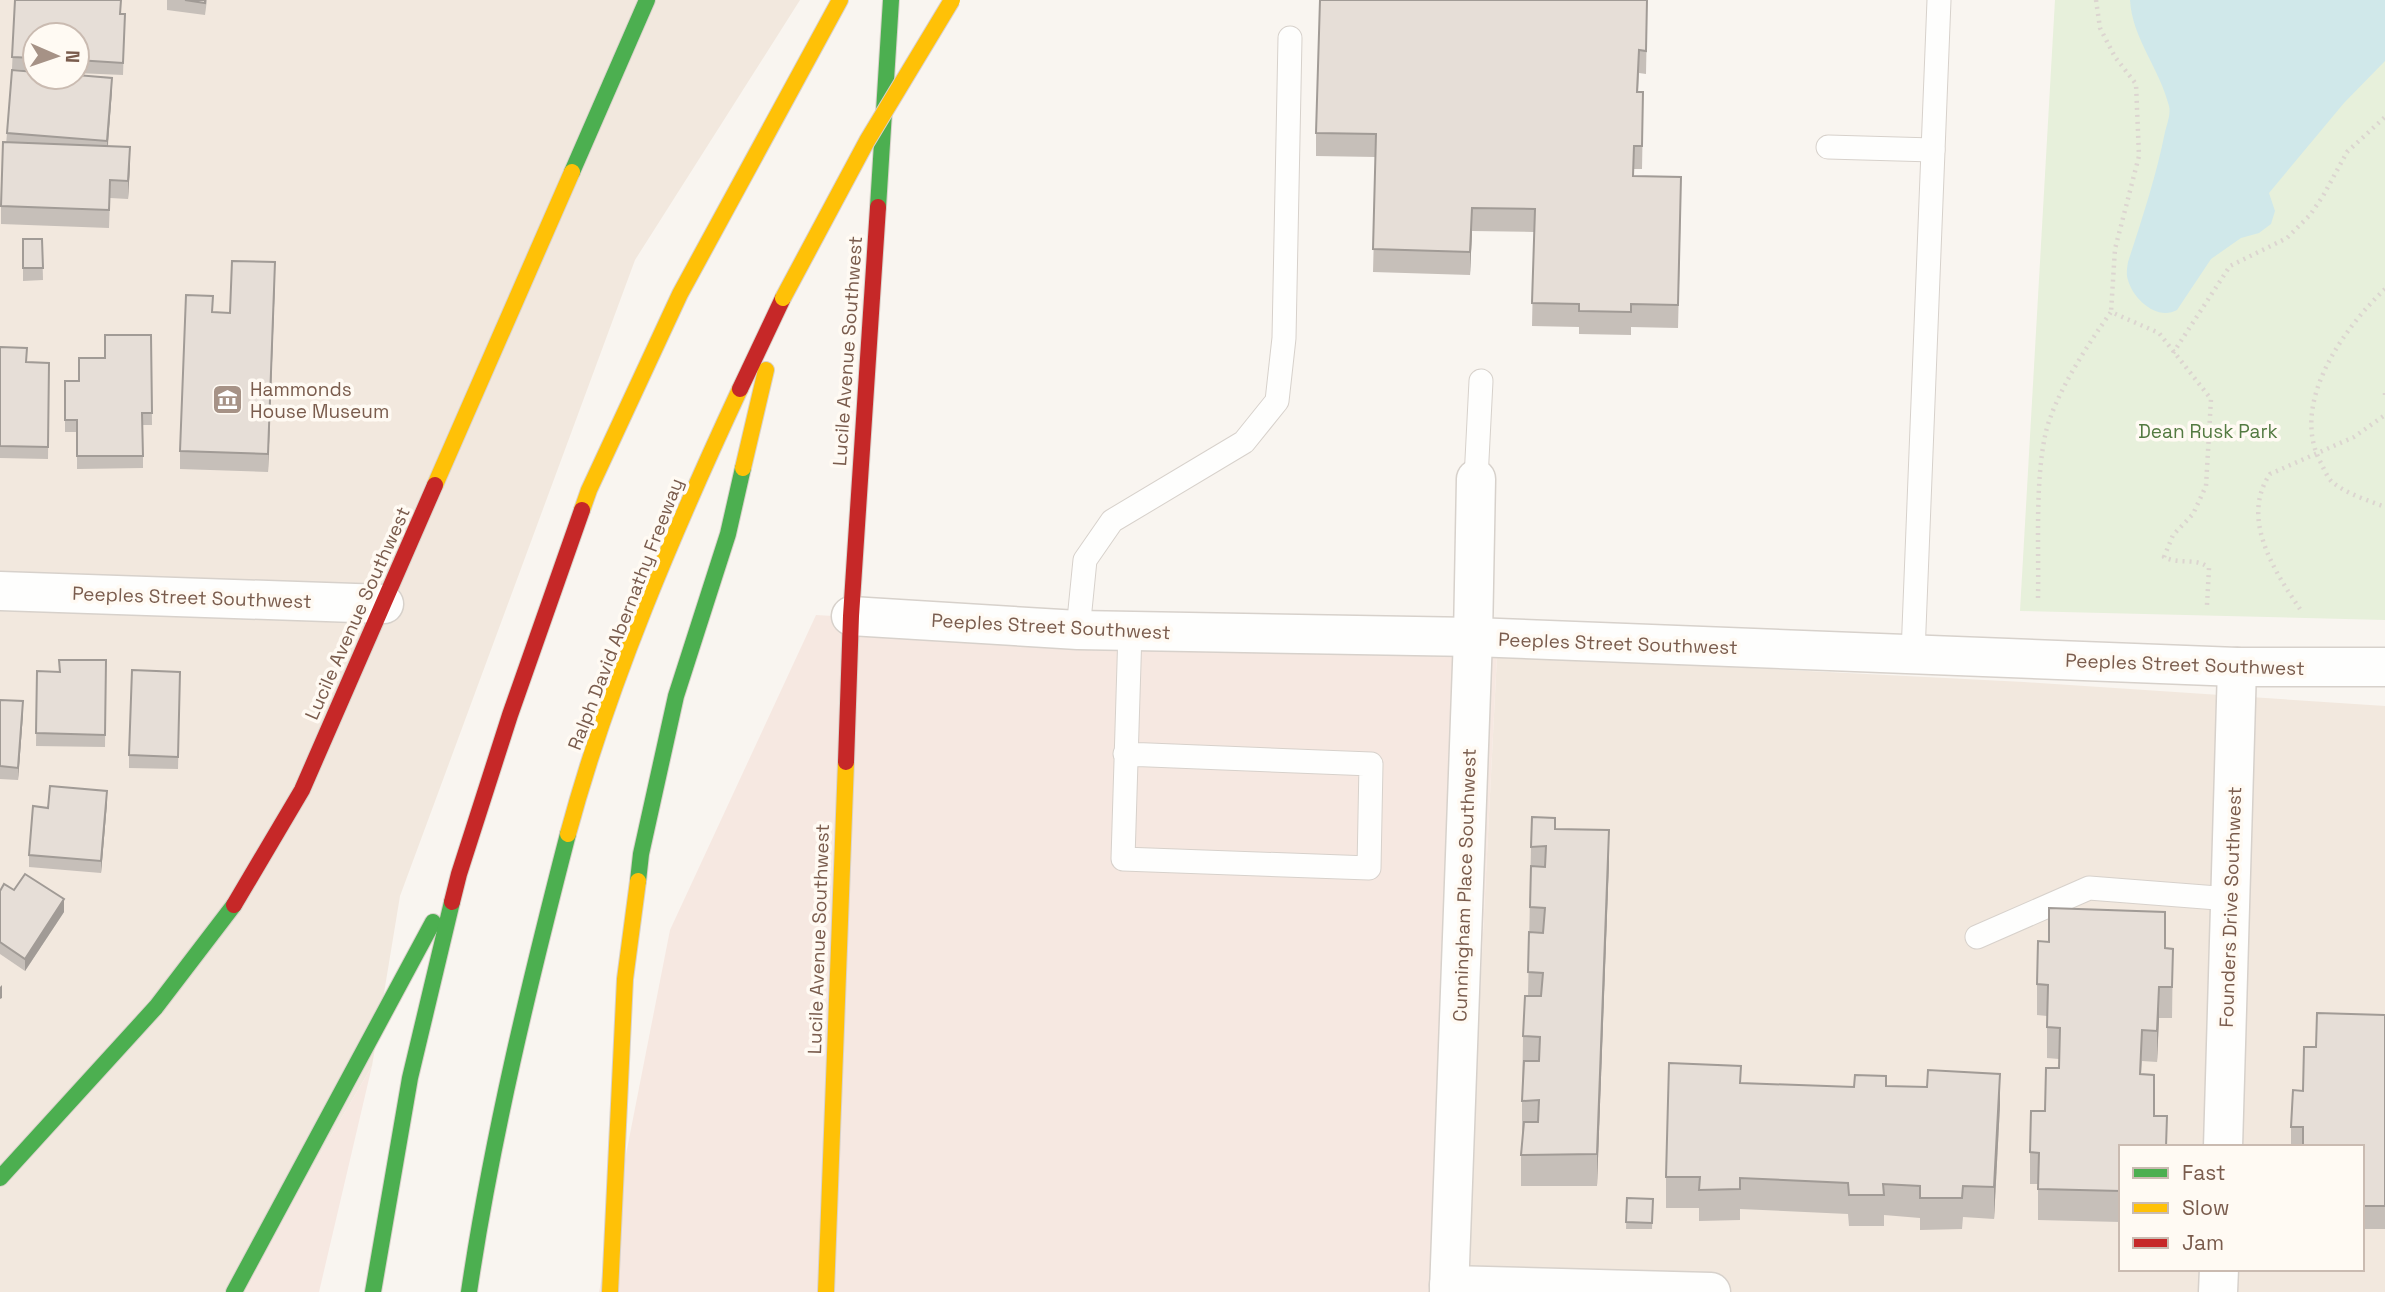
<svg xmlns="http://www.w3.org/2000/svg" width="2385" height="1292" font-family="'Space Grotesk',sans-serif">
  <rect width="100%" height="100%" fill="#f9f5f0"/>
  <g fill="#f2e8de" fill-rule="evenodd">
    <path d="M0,0H800L635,260L400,896L372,1066L239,1292H0ZM35,35H77V77H35Z"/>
    <path d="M1497,655L2024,682L2385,706V1292H1465ZM2121,1147H2362V1269H2121Z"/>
  </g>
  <g fill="#f6e8e1">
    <path d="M816,615L1497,655L1465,1292H599L670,930Z"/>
    <path d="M372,1066L319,1292H239Z"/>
  </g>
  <path fill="#e7f0db" d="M2055,0H2385V620L2020,611Z"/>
  <path fill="#d0e8ea" d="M2130,0H2385V61L2344,103L2269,193L2275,211L2271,224L2259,233L2241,238L2211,259L2177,310C2157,321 2133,299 2128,280C2126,275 2127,268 2128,262C2142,219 2156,177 2165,132C2167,124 2171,114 2169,106C2160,69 2132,38 2130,0Z"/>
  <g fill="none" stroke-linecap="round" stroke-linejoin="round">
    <defs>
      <g id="lane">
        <path d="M1828,147L1933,150"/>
        <path d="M1476,479L1481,381"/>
        <path d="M1078,630L1085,560L1112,521L1244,442L1277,401L1284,338L1290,38"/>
        <path d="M1913,654L1939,0"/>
        <path d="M1125,754L1371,764L1369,868L1123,859L1130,631"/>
        <path d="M1977,937L2089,888L2230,899"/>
      </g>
      <g id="street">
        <path d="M0,591L384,604"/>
        <path d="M851,616L1078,630L1473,637L2237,667H2385"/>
        <path d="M2223,1147L2237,667"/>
        <path d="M1449,1285L1711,1292"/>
        <path d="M1449,1292L1473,637L1476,479"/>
        <path d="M2218,1292L2219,1269"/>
      </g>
      <g id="fast">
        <path d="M572,172L647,0"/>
        <path d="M878,207L891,0"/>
        <path d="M638,881L641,854L676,696L728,534L743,468"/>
        <path d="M0,1178L156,1007L234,905"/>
        <path d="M234,1292L433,922"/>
        <path d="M373,1292L410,1078L452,902"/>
        <path d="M469,1292C492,1137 529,985 568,834"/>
      </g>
      <g id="slow">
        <path d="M743,468L766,370"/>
        <path d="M435,485L572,172"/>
        <path d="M582,510L589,490L680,294L840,0"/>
        <path d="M568,834C609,682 674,531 740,389"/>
        <path d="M610,1292L625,979L638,881"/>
        <path d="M826,1292L846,762"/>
      </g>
      <g id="jam">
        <path d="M740,389L783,298"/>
        <path d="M846,762L851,616L878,207"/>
        <path d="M452,902L459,874L510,715L582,510"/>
        <path d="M234,905L302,790L435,485"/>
      </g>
    </defs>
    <use href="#lane" stroke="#d7d1cb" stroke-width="25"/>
    <use href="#street" stroke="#d7d1cb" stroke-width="41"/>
    <use href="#fast" stroke="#d9d2cb" stroke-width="18"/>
    <use href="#slow" stroke="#d9d2cb" stroke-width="18"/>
    <use href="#jam" stroke="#d9d2cb" stroke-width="18"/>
    <g stroke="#dcd5d0" stroke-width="4.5" stroke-dasharray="2 5" stroke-linecap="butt">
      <path d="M2096,0L2100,28L2115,57L2136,84L2139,156L2115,249L2111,312"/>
      <path d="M2385,289C2343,329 2289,404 2321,463C2324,469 2327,477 2332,482C2347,494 2367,500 2385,507"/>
      <path d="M2173,353L2230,266L2287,238L2310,215L2323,196L2347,152L2385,117"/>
      <path d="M2385,393V395"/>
      <path d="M2038,598C2039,547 2035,485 2045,436C2053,397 2088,344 2111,312L2159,333L2211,399L2206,486L2193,514L2173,535L2164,557C2179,565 2197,557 2209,568L2207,605"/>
      <path d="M2300,609C2274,571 2240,518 2270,474L2354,437L2385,415"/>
    </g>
    <use href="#lane" stroke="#fefefd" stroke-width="23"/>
    <use href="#street" stroke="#fefefd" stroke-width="38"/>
    <use href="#fast" stroke="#4caf50" stroke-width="16"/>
    <use href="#slow" stroke="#ffc107" stroke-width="16"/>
    <use href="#jam" stroke="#c62828" stroke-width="16"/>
    <defs>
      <path id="slow-bridge" d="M783,298L867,141L952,0"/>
    </defs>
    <use href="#slow-bridge" stroke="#dad1cc" stroke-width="18" stroke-linecap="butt"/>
    <use href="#slow-bridge" stroke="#ffc107" stroke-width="16"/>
  </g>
  <g fill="#c6bfb9">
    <path d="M15,0H121V14H125L123,75L77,73V35H35V71L12,69Z"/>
    <path d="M167,0H207L205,15L167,10Z"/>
    <path d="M1647,22L1646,74L1639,73L1638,92L1643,115L1642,169H1634V176L1681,200L1678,328L1631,327V335L1579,334V327L1532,326L1534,232L1472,231L1470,275L1373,272L1376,157L1316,156V133Z"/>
    <path d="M112,90L108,146L130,165L128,199L110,198L109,228L1,224V206L7,133Z"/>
    <path d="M23,239H42L43,280L23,281Z"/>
    <path d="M275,280L268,472L180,469V451L213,312L230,313Z"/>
    <path d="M151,335L152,425H143V468L77,469V432H65V381H79L105,358Z"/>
    <path d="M0,347L27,362L49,363L48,459L0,458Z"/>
    <path d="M106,660L105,747L36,746L37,671L59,672Z"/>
    <path d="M180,672L178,769L129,768V755Z"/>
    <path d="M0,700L23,714L18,780L0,779Z"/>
    <path d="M107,803L101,873L29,867V855Z"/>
    <path d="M1555,829L1609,861L1597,1186H1521V1155L1523,1132H1522V1101L1523,1036L1528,996L1531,847Z"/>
    <path d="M14,890L64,912L25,971L0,954V891Z"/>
    <path d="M2049,942L2173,949L2172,1018H2159L2157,1062L2142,1061L2141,1074L2154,1116L2167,1147H2121V1222L2038,1220V1184H2030V1152L2045,1111L2059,1068V1059L2047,1058V1016L2037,1015V984Z"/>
    <path d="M2385,1015V1229H2362V1147H2291V1127L2316,1047Z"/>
    <path d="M1741,1083L1854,1087L1886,1086L2000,1105L1994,1219L1963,1217L1962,1229L1920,1230V1218L1884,1215V1226H1849L1848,1214L1740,1209V1220L1699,1221V1208H1666V1177Z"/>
    <path d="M1627,1198L1653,1199L1652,1229H1626Z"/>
  </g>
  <g fill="#a19b96">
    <path d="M112,78V90L107,154V141Z"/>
    <path d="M130,147V165L128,199V181Z"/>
    <path d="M1472,208V231L1470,275V252Z"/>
    <path d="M275,262V280L268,472V454Z"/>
    <path d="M23,701V714L18,780V768Z"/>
    <path d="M107,791V803L101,873V861Z"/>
    <path d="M1609,830V861L1597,1186V1154Z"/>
    <path d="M64,899V912L25,971V959Z"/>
    <path d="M2,985V998L0,999V987Z"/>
    <path d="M2159,987V1018L2157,1062V1031Z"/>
    <path d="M2000,1074V1105L1994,1219V1187Z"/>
  </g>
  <g fill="#e6ded7" stroke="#a19b96" stroke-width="2">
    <path d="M15,0H121L120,14H125L123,63L77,60V35H35V58L12,57Z"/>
    <path d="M185,0H205V3Z"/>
    <path d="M1320,0H1647L1646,51L1639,50L1637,92H1643L1642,146H1634L1633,176L1681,177L1678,305L1631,304V312L1579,311V304L1532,303L1535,209L1472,208L1470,252L1373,249L1376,134L1316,133Z"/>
    <path d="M12,70L35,72V77H77V75L112,78L107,141L7,133Z"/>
    <path d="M3,142L130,147L128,181L110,180L109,210L1,206Z"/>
    <path d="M23,239H42L43,268H23Z"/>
    <path d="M232,261L275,262L268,454L180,451L186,295L213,296L212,312L230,313Z"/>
    <path d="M105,335H151L152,413H142L143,456H77V420H65V381H79V358H105Z"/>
    <path d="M0,347L27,348L26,362L49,363L48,447L0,446Z"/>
    <path d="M59,660H106L105,735L36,733L37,671L60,672Z"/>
    <path d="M132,670L180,672L178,757L129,755Z"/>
    <path d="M0,700L23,701L18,768L0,766Z"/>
    <path d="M50,786L107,791L101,861L29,855L33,806L48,808Z"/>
    <path d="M1532,817L1555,818V829L1609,830L1597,1154L1521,1155L1524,1122H1538L1539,1100L1522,1101L1524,1061H1539L1540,1037L1523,1036L1525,996H1541L1543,973L1528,972L1529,932L1543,933L1545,908L1530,907L1531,866L1545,867L1546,846L1531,847Z"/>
    <path d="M25,874L64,899L25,959L0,942V891L4,884L14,890Z"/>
    <path d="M2049,908L2165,912V948L2173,949L2172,987H2159L2157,1031L2142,1030L2140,1074L2154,1075V1116H2167L2166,1147H2121V1191L2038,1189L2039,1153L2030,1152L2031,1111H2045L2046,1068H2059L2060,1028L2047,1027L2048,985L2037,984L2038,941L2049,942Z"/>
    <path d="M2317,1013L2385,1015V1206H2362V1147H2303V1127H2291L2293,1090L2303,1091L2304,1047H2316Z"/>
    <path d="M1669,1063L1741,1066L1740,1083L1854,1087L1855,1075L1886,1076V1086L1927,1087L1928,1070L2000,1074L1994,1187L1963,1186L1962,1198H1920V1186L1883,1184L1884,1195H1849L1848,1183L1740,1178V1189L1699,1190L1700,1177H1666Z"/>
    <path d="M1627,1198L1653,1199L1652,1223L1626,1222Z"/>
  </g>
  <defs>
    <symbol id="museum-square" viewBox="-11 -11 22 22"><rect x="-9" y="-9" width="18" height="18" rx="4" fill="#a69286" stroke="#fffaf3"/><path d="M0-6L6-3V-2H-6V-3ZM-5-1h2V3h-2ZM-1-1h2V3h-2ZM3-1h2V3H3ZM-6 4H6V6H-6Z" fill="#fff"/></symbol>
  </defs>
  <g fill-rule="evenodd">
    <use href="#museum-square" x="210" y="382" width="35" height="35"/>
  </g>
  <g text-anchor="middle" stroke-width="7" stroke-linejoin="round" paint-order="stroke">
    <g font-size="19" fill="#7a5c4d" stroke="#fffaf3">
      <text transform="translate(847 351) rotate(-86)" y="7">Lucile Avenue Southwest</text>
      <text transform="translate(192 597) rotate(2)" y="7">Peeples Street Southwest</text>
      <text transform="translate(357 613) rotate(-66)" y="7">Lucile Avenue Southwest</text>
      <text transform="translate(625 614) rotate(-69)" y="7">Ralph David Abernathy Freeway</text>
      <text transform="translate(1051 626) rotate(3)" y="7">Peeples Street Southwest</text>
      <text transform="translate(1618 643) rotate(2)" y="7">Peeples Street Southwest</text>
      <text transform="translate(2185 664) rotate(2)" y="7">Peeples Street Southwest</text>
      <text transform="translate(1464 885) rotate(-88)" y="7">Cunningham Place Southwest</text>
      <text transform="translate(2230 907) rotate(-88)" y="7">Founders Drive Southwest</text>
      <text transform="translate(818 939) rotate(-88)" y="7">Lucile Avenue Southwest</text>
    </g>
    <g font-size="19" fill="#7a5c4d" stroke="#fffaf3" text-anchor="start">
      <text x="250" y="396">Hammonds<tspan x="250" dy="22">House Museum</tspan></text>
    </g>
    <g font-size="19" fill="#537a41" stroke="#fffaf3">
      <text x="2208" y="438">Dean Rusk Park</text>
    </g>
  </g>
  <rect x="2119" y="1145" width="245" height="126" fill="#fffaf3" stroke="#cabbb1" stroke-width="2"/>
  <rect x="2133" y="1168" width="35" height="10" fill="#4caf50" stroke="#cabbb1" stroke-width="2"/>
  <text x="2182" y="1180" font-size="21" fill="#7a5c4d">Fast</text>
  <rect x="2133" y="1203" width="35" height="10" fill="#ffc107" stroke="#cabbb1" stroke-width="2"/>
  <text x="2182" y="1215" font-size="21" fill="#7a5c4d">Slow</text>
  <rect x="2133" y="1238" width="35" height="10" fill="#c62828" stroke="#cabbb1" stroke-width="2"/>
  <text x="2182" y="1250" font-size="21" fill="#7a5c4d">Jam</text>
  <g transform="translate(56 56) rotate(92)"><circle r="33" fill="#fffaf3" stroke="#cabbb1" stroke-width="2"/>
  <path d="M0-5L12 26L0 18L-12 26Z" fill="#a69286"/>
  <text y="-10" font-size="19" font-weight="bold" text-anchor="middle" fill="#7a5c4d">N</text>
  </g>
</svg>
